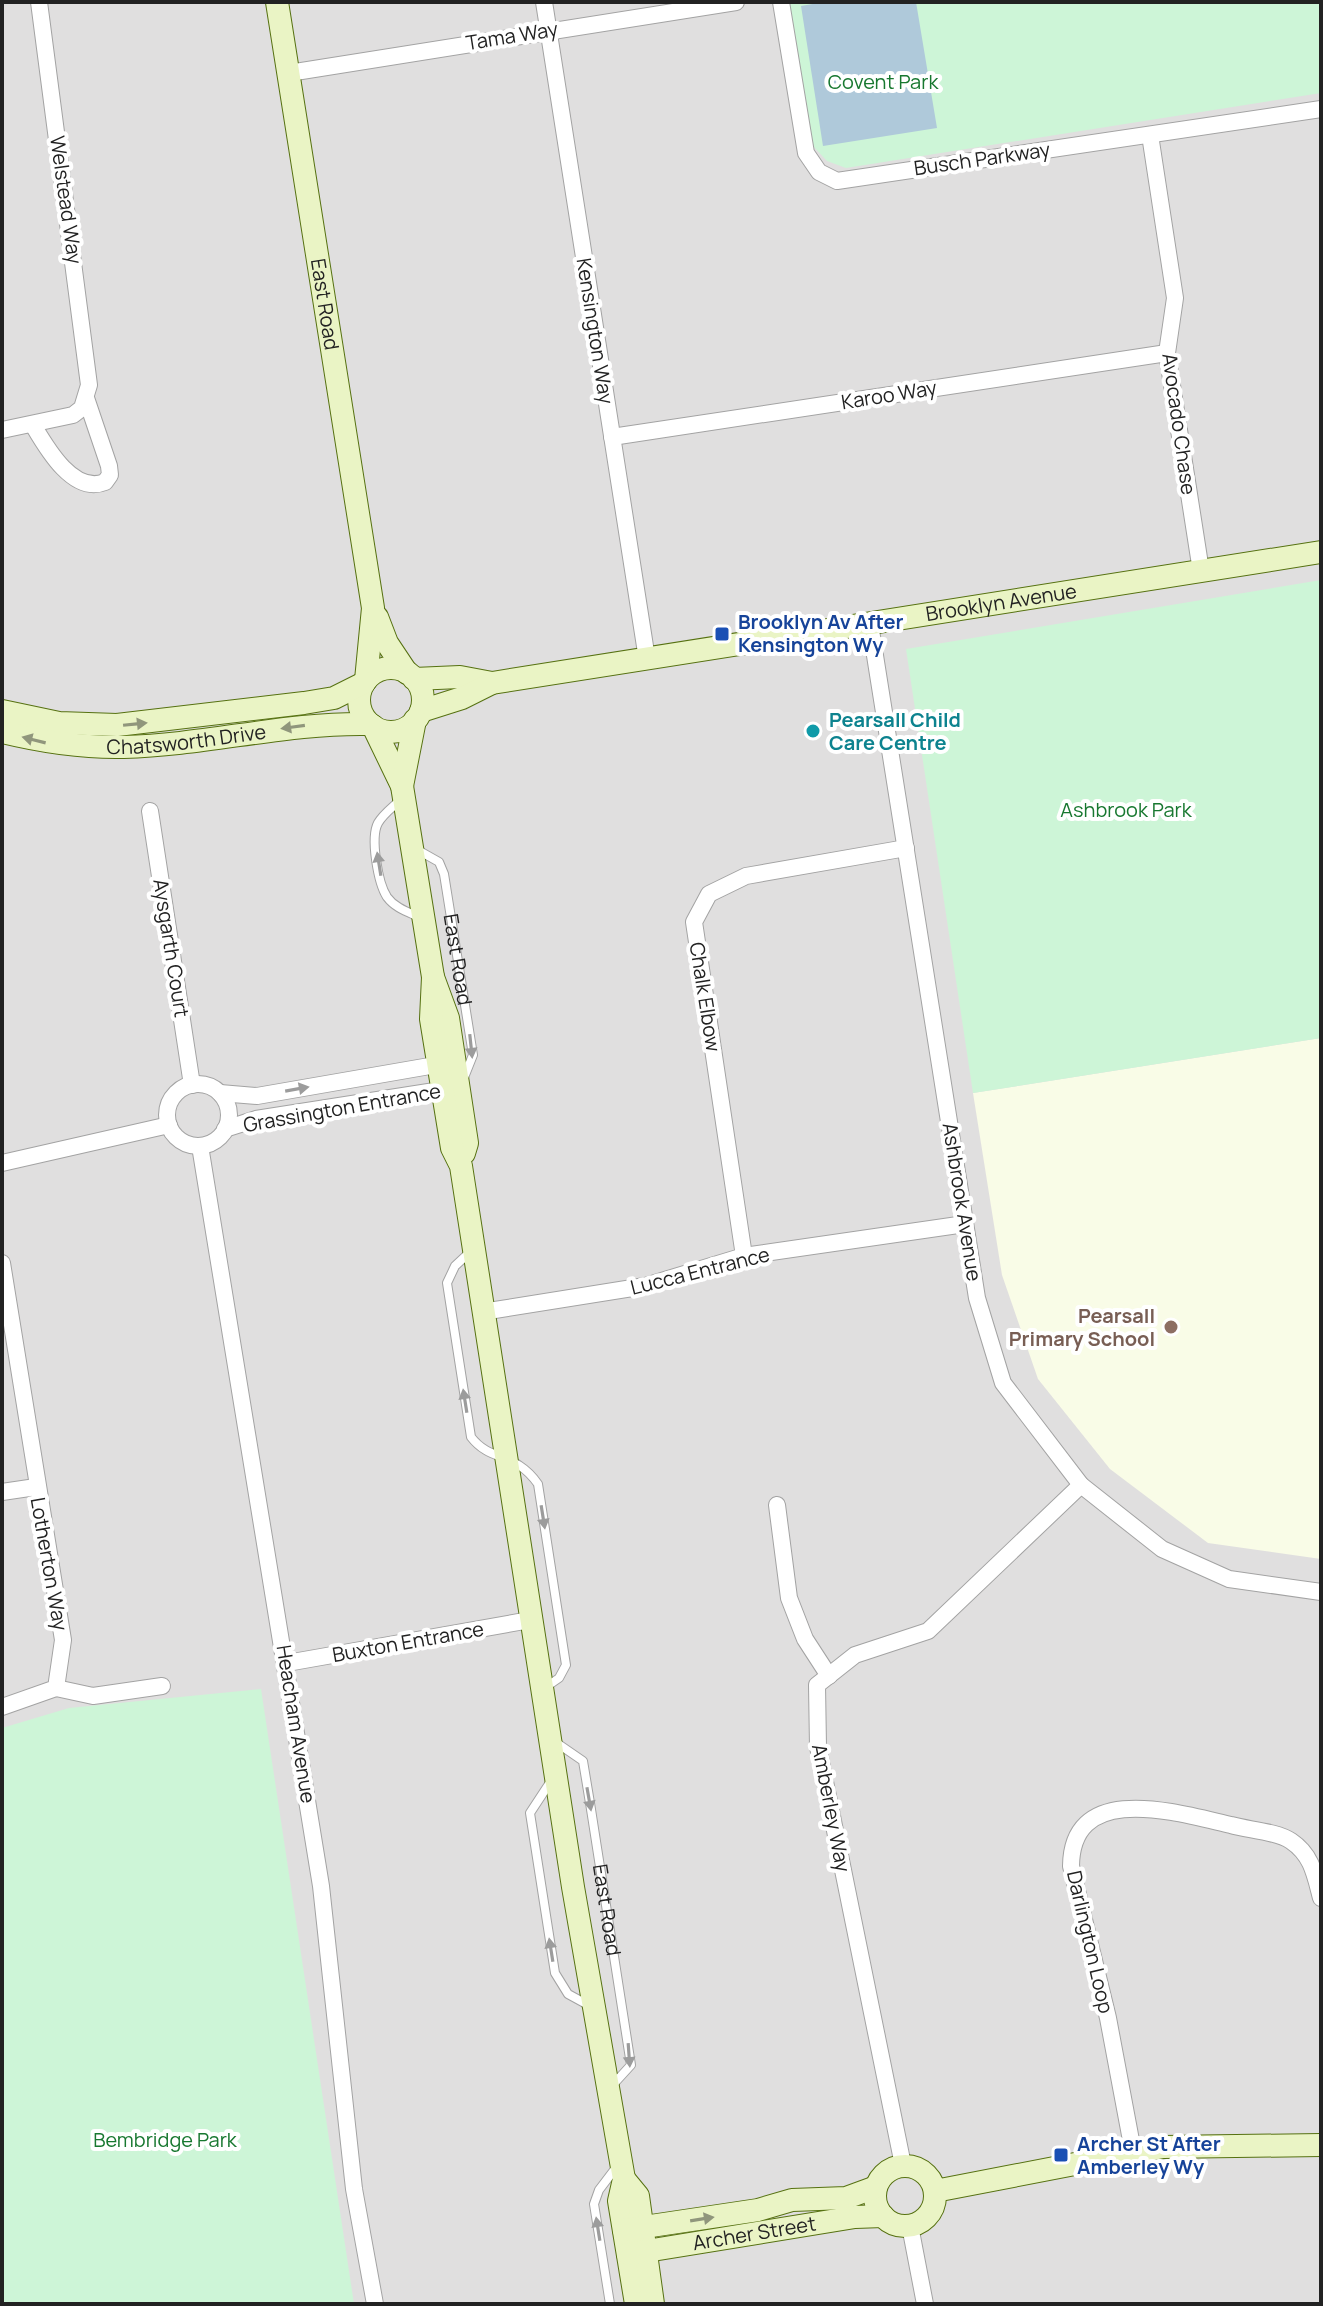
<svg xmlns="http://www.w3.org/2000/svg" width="1323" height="2306" font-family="Manrope,sans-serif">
  <rect width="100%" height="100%" fill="#f1f0ea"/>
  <rect fill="#e0dfdf" x="2" y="2" width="1319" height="2302"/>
  <path fill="#f9fce7" d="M1321,1038V1559L1208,1543L1110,1469L1038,1379L1002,1275L973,1093Z"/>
  <g fill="#cdf5d7">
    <path d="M788,2H1321V93L846,168L827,161L813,146Z"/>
    <path d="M1321,580V1038L973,1093L906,649Z"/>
    <path d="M261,1689L354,2304H2V1728L69,1708Z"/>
  </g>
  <path fill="#afc9da" d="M824,2H916L937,128L823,146L801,6Z"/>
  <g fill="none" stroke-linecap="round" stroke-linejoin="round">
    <defs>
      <g id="lane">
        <path d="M400,800C393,807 383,814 378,823C370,838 378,883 387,897C395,908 408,912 419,917"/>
        <path id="s1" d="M416,849L439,862L444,874L473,1055L463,1080"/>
        <path d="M470,1252L455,1266L447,1283L471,1437C491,1463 515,1451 538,1484L566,1665L559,1678L546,1687"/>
        <path id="s2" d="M554,1741L583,1761L590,1803L631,2065L610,2088"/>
        <path d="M551,1781L530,1813L555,1973L568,1994L590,2006"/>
        <path d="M610,2304L594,2204L599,2190L618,2165"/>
      </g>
      <g id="street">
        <path d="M544,2L647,659"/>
        <path d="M781,2L806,153L819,172L837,181L1321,109"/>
        <path d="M289,73L736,2"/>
        <path d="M1150,135L1175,298L1167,353L1201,571"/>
        <path d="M33,425C46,447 73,495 105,482L110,475L109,466L86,398"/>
        <path d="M2,430L73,415L82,408L89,385L39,2"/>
        <path d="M612,437L1167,353"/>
        <path d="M870,624L977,1298L1003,1383L1081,1485L1162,1549L1229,1579L1321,1592"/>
        <path d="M150,811L192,1085"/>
        <circle cx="198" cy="1115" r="31"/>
        <path d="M220,1093L257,1096L447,1063"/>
        <path d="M225,1129L256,1119L454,1088"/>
        <path d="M200,1146L321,1886L354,2189L375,2304"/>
        <path d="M2,1163L169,1125"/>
        <path d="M744,1256L694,922L709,894L746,876L906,848"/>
        <path d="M2,1263L63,1640L56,1688L2,1707"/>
        <path d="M482,1312L645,1286L744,1256L965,1224"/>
        <path d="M2,1492L36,1487"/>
        <path d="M777,1505L789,1598L805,1639L829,1676"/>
        <path d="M287,1663L530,1620"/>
        <path d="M56,1688L93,1696L162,1686"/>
        <path d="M1133,2151L1108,2018L1071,1866C1072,1780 1178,1813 1231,1825C1248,1830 1276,1831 1291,1841C1312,1855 1315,1875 1321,1898"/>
        <path d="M903,2165L818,1747L817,1685L855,1655L928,1631L1081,1485"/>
        <path d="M910,2226L925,2304"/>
      </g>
      <g id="secondary">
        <path id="s3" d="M277,2L373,608L366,680"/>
        <path d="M377,617L387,643L407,673"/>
        <circle cx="391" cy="700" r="32"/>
        <path d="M414,679L460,677L492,683"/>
        <path d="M2,711L59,723L117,725L304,703L334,698L364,683"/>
        <path id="s4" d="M421,711L462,698L492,683L1321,552"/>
        <path d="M373,726L402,786L433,977L448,1018L467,1143L464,1153"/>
        <path id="s5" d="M2,732C43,742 82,748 124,747C207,745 287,722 370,724"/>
        <path d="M402,786L415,720"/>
        <path d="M433,977L431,1019L452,1148L461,1166L573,1887L624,2179L619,2201L636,2304"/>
        <circle cx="905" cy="2196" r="30"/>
        <path d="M624,2179L638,2196L653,2304"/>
        <path d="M935,2191L1163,2147L1321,2145"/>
        <path d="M624,2230L758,2210L792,2200L846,2198L876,2187"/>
        <path id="s6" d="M628,2254L855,2217L883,2216"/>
      </g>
    </defs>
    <use href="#lane" stroke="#a3a3a3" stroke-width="10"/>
    <use href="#street" stroke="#a3a3a3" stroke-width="18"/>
    <use href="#secondary" stroke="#567111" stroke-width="24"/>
    <use href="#lane" stroke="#fff" stroke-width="8"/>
    <use href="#street" stroke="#fff" stroke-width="16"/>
    <use href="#secondary" stroke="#eaf4c5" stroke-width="22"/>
  </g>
  <defs><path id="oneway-solid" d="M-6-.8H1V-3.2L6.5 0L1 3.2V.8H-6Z" transform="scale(2)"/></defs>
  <g fill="#90967c">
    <use href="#oneway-solid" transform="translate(135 724) rotate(-6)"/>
    <use href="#oneway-solid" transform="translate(293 727) rotate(172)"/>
    <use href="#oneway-solid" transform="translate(34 740) rotate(-166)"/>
    <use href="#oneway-solid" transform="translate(702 2219) rotate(-9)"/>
  </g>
  <g fill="#9c9c9c">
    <use href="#oneway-solid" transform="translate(379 864) rotate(-99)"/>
    <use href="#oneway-solid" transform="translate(471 1046) rotate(84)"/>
    <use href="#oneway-solid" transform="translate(297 1089) rotate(-10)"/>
    <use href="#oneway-solid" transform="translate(465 1401) rotate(-99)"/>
    <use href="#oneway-solid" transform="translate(543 1517) rotate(81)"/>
    <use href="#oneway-solid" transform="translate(589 1799) rotate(80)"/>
    <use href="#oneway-solid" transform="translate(551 1950) rotate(-99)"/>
    <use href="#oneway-solid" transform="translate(629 2055) rotate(86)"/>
    <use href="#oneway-solid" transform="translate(598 2229) rotate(-99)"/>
  </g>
  <g fill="#1a4fb4" stroke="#fff" stroke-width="3">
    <rect x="714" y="626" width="16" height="16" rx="4"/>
    <rect x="1053" y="2147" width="16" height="16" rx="4"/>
  </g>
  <circle fill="#0f9aa8" stroke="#fff" stroke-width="3" cx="813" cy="731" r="8"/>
  <circle fill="#8d6e63" stroke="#fff" stroke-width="3" cx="1171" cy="1327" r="8"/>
  <g text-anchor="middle" stroke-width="8" stroke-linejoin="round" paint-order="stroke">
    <g font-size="20" fill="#222" stroke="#fff">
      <text transform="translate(512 36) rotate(-9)" y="7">Tama Way</text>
      <text transform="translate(982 159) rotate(-8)" y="7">Busch Parkway</text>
      <text transform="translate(66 200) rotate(82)" y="7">Welstead Way</text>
      <text dy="7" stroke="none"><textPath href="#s3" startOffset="306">East Road</textPath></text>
      <text transform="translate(595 331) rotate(81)" y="7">Kensington Way</text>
      <text transform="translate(889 395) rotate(-9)" y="7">Karoo Way</text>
      <text transform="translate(1179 424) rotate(82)" y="7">Avocado Chase</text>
      <text dy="7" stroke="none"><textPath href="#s4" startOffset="592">Brooklyn Avenue</textPath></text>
      <text dy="7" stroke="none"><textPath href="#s5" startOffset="186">Chatsworth Drive</textPath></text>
      <text transform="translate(171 948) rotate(81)" y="7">Aysgarth Court</text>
      <text dy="7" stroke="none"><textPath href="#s1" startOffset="126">East Road</textPath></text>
      <text transform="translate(705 997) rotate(81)" y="7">Chalk Elbow</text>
      <text transform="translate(342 1108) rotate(-10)" y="7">Grassington Entrance</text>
      <text transform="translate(962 1202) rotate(81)" y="7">Ashbrook Avenue</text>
      <text transform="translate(700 1271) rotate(-14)" y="7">Lucca Entrance</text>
      <text transform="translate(49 1564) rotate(80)" y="7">Lotherton Way</text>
      <text transform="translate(408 1642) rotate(-10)" y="7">Buxton Entrance</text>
      <text transform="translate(296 1724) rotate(81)" y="7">Heacham Avenue</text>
      <text transform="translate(831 1808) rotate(79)" y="7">Amberley Way</text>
      <text dy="7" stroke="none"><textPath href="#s2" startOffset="186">East Road</textPath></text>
      <text transform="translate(1090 1942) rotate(77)" y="7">Darlington Loop</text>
      <text dy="7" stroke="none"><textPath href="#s6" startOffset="128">Archer Street</textPath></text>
    </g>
    <g font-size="20" fill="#187830" stroke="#fff">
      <text x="883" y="89">Covent Park</text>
      <text x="1126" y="817">Ashbrook Park</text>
      <text x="165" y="2147">Bembridge Park</text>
    </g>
    <g font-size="20" font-weight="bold" fill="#164399" stroke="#fff" text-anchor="start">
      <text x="738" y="629">Brooklyn Av After<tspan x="738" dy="23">Kensington Wy</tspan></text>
      <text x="1077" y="2151">Archer St After<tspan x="1077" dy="23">Amberley Wy</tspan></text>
    </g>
    <g font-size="20" font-weight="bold" fill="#0d838f" stroke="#fff" text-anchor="start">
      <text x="829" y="727">Pearsall Child<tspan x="829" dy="23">Care Centre</tspan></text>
    </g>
    <g font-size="20" font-weight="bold" fill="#785e54" stroke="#fff" text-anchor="end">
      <text x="1155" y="1323">Pearsall<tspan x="1155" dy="23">Primary School</tspan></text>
    </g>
  </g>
  <rect width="1323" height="2306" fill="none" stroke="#222222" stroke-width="8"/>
</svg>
